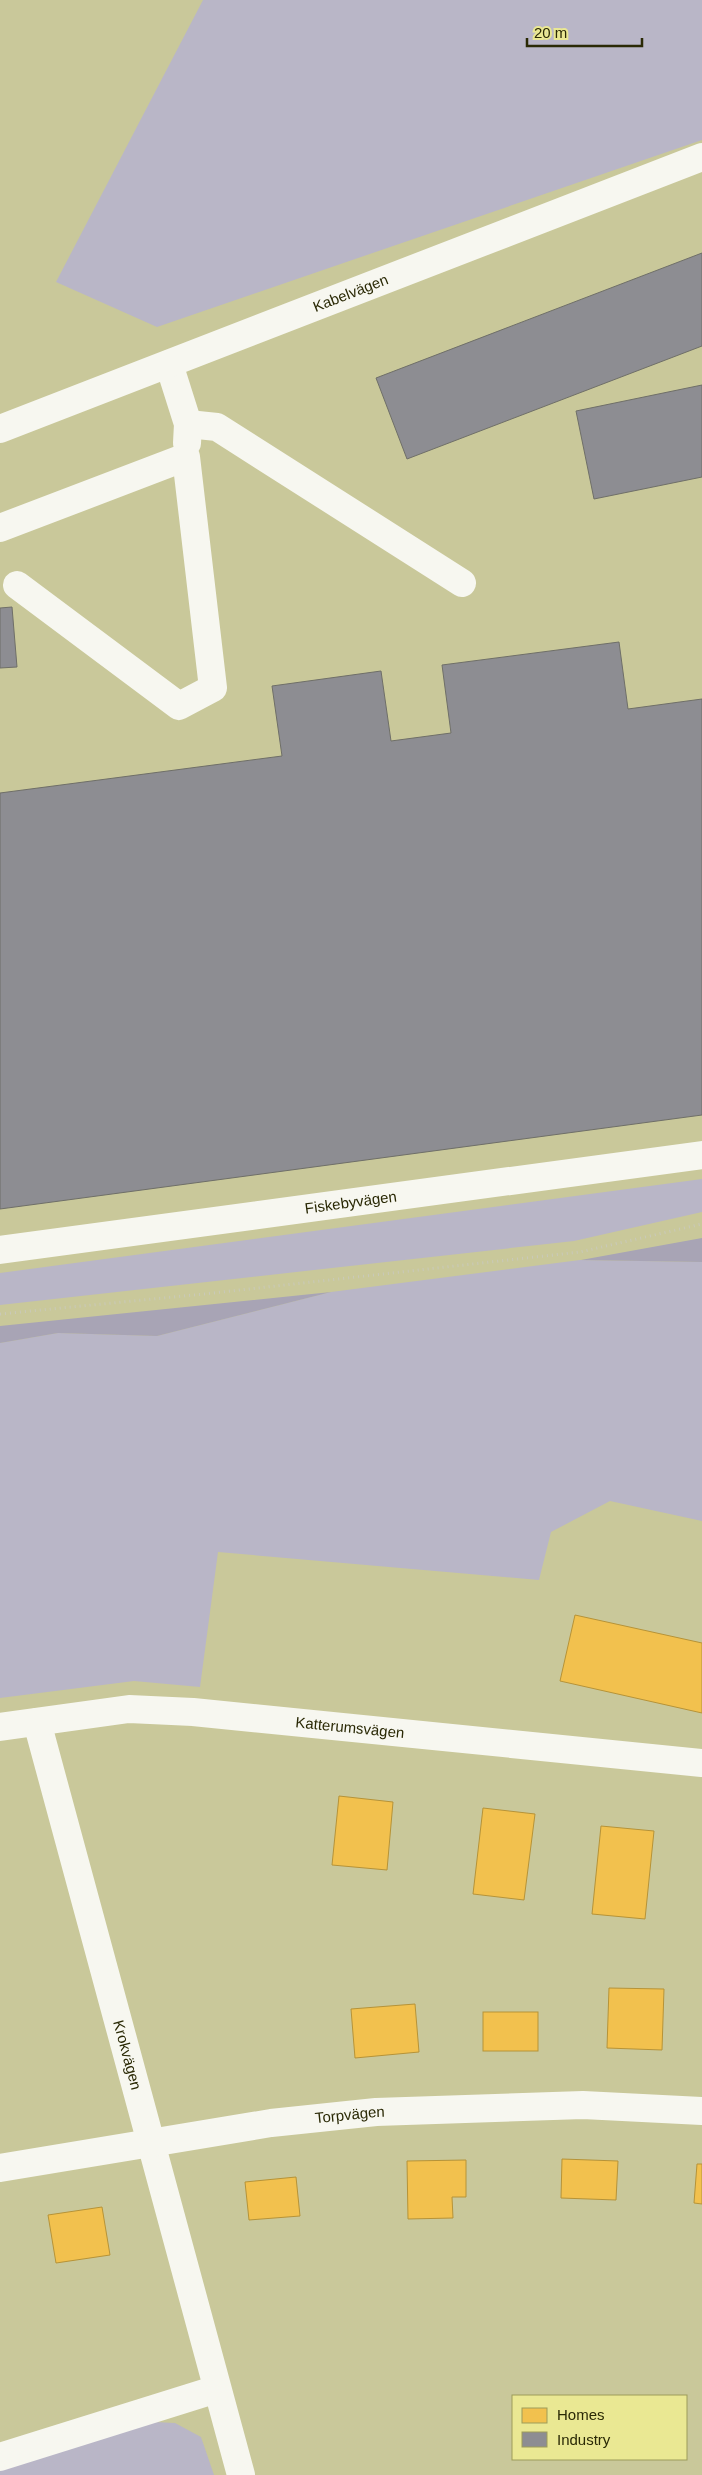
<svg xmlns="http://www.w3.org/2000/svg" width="702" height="2475" font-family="Arial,sans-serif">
  <rect width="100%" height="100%" fill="#c9c89a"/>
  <g fill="#b9b6c7">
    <path d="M203,0H702V140L157,327L56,282Z"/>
    <path d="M702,1179V1212L574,1241L0,1305V1273Z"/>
    <path d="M580,1260L702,1262V1521L610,1501L551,1532L539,1580L218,1552L200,1687L134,1681L0,1698V1343L58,1333L157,1336L331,1292Z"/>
    <path d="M154,2422L175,2423L201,2437L214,2475H0V2465Z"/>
  </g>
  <g fill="#a8a4b5">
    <path d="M702,1238V1262L581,1260Z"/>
    <path d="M331,1292L157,1336L58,1333L0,1343V1326Z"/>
  </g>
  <g fill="#f2c14e" stroke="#b69338">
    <path d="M575,1615L702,1643V1713L560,1681Z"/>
    <path d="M339,1796L393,1802L387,1870L332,1865Z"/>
    <path d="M483,1808L535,1814L524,1900L473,1894Z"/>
    <path d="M601,1826L654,1831L645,1919L592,1914Z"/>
    <path d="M609,1988L664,1989L662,2050L607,2048Z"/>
    <path d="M415,2004L419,2052L355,2058L351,2009Z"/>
    <rect x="483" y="2012" width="55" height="39"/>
    <path d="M562,2159L618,2161L616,2200L561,2198Z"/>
    <path d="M466,2160V2197H452L453,2218L408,2219L407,2161Z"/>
    <path d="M697,2164H702V2204L694,2203Z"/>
    <path d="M296,2177L300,2216L249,2220L245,2182Z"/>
    <path d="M102,2207L110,2255L56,2263L48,2215Z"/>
  </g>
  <g fill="#8d8d92" stroke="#6f6f68">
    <path d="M702,253V346L407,459L376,378Z"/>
    <path d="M702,385V477L594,499L576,411Z"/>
    <path d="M12,607L17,667L0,668V608Z"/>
    <path d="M619,642L628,709L702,699V1115L0,1209V793L282,756L272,686L381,671L391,741L451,733L442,665Z"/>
  </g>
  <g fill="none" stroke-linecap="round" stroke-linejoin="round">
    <path stroke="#c9c9b9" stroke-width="3" stroke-dasharray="1 4" stroke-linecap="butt" d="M0,1314L204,1294L580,1252L702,1224"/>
    <g stroke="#f7f7f0" stroke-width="28">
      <path d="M169,364L188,424L187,443"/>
      <path d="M188,424L217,427L462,583"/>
      <path id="s1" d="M0,429L702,157"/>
      <path d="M0,528L186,457L213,688L179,706L17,585"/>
      <path id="s2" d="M0,1250L702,1155"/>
      <path id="s3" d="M37,1722L241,2475"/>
      <path id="s4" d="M0,1727L129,1709L193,1712L702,1763"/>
      <path id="s5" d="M0,2168L271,2123L376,2112L583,2105L702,2111"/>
      <path d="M0,2457L217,2389"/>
    </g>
  </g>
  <g text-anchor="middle" stroke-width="5" stroke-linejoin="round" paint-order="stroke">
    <g font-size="15" fill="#2a2905" stroke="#eae893">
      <text dy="5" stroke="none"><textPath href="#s1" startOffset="376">Kabelvägen</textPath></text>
      <text dy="5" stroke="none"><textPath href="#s2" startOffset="354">Fiskebyvägen</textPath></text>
      <text dy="5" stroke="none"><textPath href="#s4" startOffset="352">Katterumsvägen</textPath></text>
      <text dy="5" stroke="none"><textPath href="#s3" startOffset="345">Krokvägen</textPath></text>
      <text dy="5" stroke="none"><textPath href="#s5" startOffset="354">Torpvägen</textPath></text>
    </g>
  </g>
  <rect x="512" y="2395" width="175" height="65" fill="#eae893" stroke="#9d9c5a"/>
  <rect x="522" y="2408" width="25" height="15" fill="#f2c14e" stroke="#9d9c5a"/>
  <text x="557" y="2420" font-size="15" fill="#2a2905">Homes</text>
  <rect x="522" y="2432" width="25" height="15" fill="#8d8d92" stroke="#9d9c5a"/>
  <text x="557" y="2445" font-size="15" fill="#2a2905">Industry</text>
  <path d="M527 38v8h115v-8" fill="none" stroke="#2a2905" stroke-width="2.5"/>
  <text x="534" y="38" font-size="15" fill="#2a2905" stroke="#eae893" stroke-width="4" paint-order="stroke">20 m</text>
</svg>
